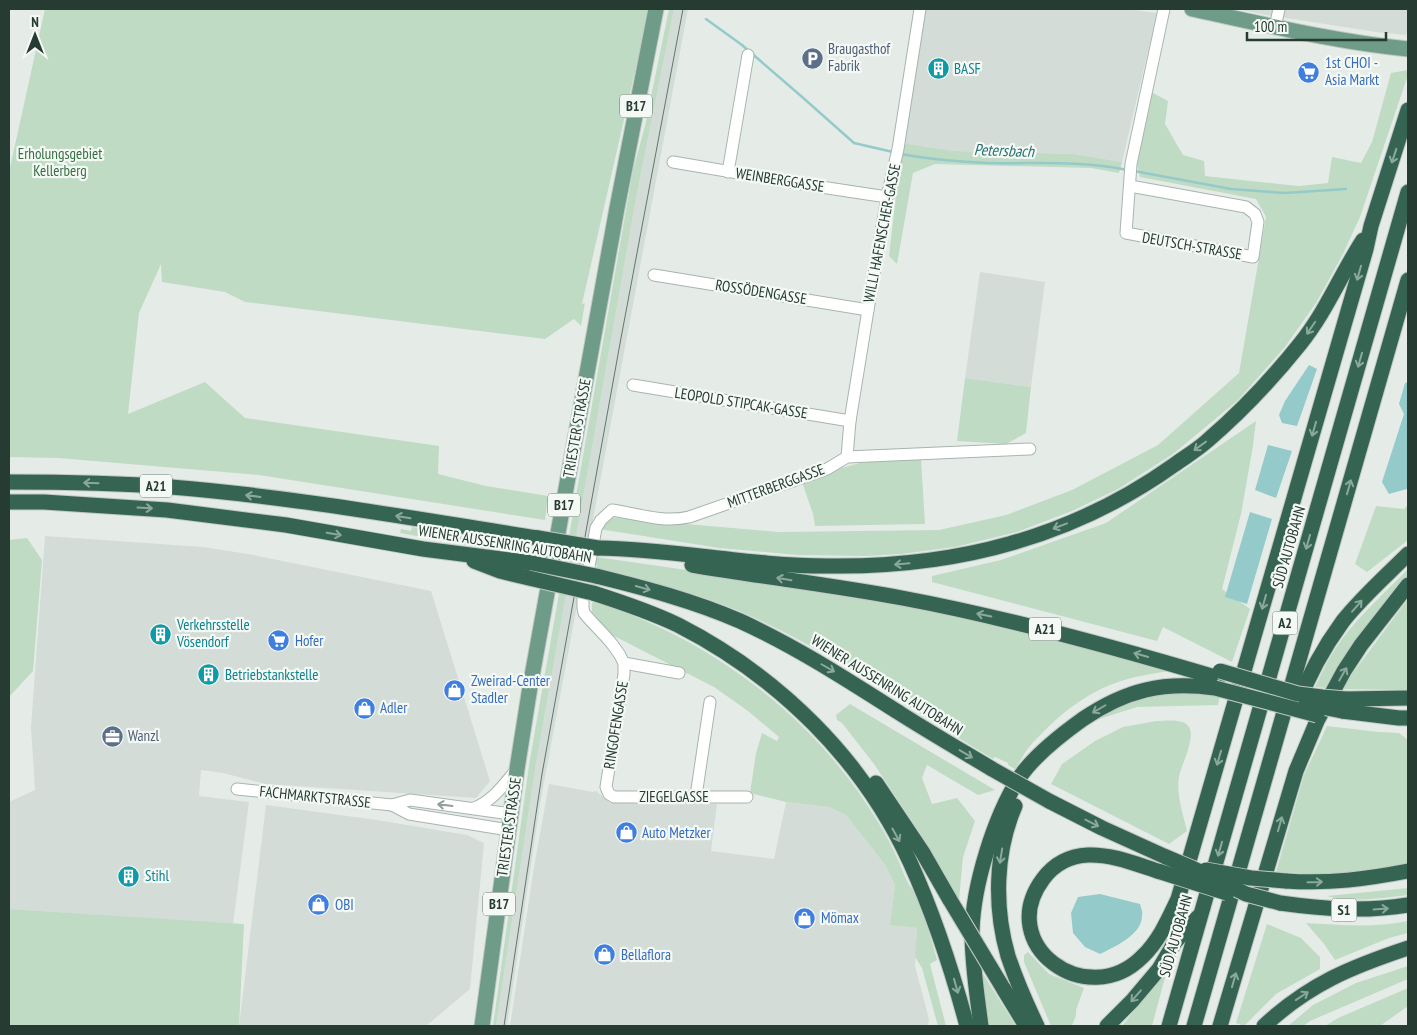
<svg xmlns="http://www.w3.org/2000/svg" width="1417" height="1035" font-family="'PT Sans Narrow',sans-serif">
  <rect width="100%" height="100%" fill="#e5ece8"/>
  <g fill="#d3dcd6">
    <path d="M674,9H688L540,804L507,1026H496L536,764L637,193Z"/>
    <path d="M926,9H1126L1157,13L1122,162L1075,154L954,151L902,143Z"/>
    <path d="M1237,9H1408V27L1406,35L1376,32L1266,15Z"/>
    <path d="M980,272L1045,282L1031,387L965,378Z"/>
    <path d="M45,536L203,547L248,554L431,591L490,781L476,798L266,784L223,773L201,770L199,796L249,802L233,924L9,909V802L35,790L31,727Z"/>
    <path d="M549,784L593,792L596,791L610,803L717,804L711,851L774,859L786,802L829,807L846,815L886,866L895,885L890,925L917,928L915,966L929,1019L928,1026H510L534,867Z"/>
    <path d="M266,805L377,820L467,835L484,843L470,989L426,1026H239Z"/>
  </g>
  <g fill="#c0dbc3">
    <path d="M45,9H648L644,32L582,304L585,303L581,326L574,319L545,339L245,302L225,292L162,282L161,264L139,313L128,414L205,382L245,418L439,446L438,474L486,486L548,496L545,520L259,475L58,458L9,457V172Z"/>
    <path d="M669,9H674L637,193L536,764L496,1026H493L529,765L633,170L645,126Z"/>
    <path d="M1408,70V75L1360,217L1343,254L1316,303L1285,347L1237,401L1173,454L1118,489L1072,511L1017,532L955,547L901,554L865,556L798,555L719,548L593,528L595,516L779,532L939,530L1006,515L1072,490L1158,445L1239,373L1266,217L1256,199L1140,177L1137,164L1151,92L1168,101L1165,124L1183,155L1204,161L1205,176L1299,186L1328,183L1332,157L1361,163L1372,142L1391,73Z"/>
    <path d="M902,143L954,151L1075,154L1122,162L1119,173L1091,168L935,164L913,173L897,264L889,256Z"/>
    <path d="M965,378L1031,387L1026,433L1006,444L957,441Z"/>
    <path d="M1256,421L1253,446L1241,514L1222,589L1250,609L1232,662L1163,627L1157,641L932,582V576L1001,560L1106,523Z"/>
    <path d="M921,458L925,524L815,526L813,514L802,482L841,468L864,462Z"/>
    <path d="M1408,505V540L1367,572L1355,564L1376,506L1404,509Z"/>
    <path d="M412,527L488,541L536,548L534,557L400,533L401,529L411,531Z"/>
    <path d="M27,538L42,560L33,671L9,697V540Z"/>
    <path d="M596,557L673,568L919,608L1033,633L1170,671C1154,673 1137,676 1121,681C1084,693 1055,718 1030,746C1024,753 1020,762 1015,769L1008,765V763L995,757L993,759L988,756C902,704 819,642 724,605C683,589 640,580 597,569V565L593,564Z"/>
    <path d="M1408,569V576C1375,608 1351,649 1327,688L1315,687C1320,677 1325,665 1331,656C1350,623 1382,596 1408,569Z"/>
    <path d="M1408,599V690L1341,689Z"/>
    <path d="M594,602C618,608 639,618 661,628C749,670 828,738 878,822C886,835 893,848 899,862C903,871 906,881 912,889C916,896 919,903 922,910C928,926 932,943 937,960L930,964L946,1026H938L922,968L915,957L917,928L890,925L895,885L886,866L846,815L829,807L786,802L750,793L756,753L762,733L777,741L779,737L748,711L714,687L612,635L602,624L592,612V603Z"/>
    <path d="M1177,693H1208L1220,695L1218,705L1137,707L1096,720L1113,709L1152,695Z"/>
    <path d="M850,704L995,790L978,795L927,765L922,778L932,804L957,798L975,821L963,857L959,900L923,838L874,764L842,723L837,720L836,715Z"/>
    <path d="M1156,721C1165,721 1184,718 1189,727C1196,738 1181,765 1179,777C1176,794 1183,814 1187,831L1169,844L1051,784L1062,764L1095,741L1123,727Z"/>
    <path d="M1327,726L1379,732L1399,733L1408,740V864L1366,871L1320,874L1276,872L1304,775Z"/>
    <path d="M1408,888V895C1383,898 1351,903 1327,896Z"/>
    <path d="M9,909L244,924L239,1026H9Z"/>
    <path d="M1408,921V933L1389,938L1335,960L1324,944L1306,923C1340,925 1375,928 1408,921Z"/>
    <path d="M1267,924L1301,938L1320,957V969L1276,994L1244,1026L1236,1023Z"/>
    <path d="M1028,952L1049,974L1084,988L1076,1010V1016L1072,1025L1065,1026H1051L1024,962V955Z"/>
    <path d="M974,963L983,974L1016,1026H985Z"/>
    <path d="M1408,966V979L1310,1021L1303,1026H1288L1313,1005L1356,983Z"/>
    <path d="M1167,970L1152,1026H1122Z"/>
    <path d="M1408,988V1006L1380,1026H1325L1338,1018Z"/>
  </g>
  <g fill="#94cac9">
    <path d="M1309,365L1317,369L1297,426L1282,423L1279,415L1285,401Z"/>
    <path d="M1408,382V484L1407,489L1389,494L1382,482L1404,414L1399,404L1405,383Z"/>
    <path d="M1268,445L1292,451L1276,498L1255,490Z"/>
    <path d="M1250,512L1272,519L1247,604L1225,597Z"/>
    <path d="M1100,894L1140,904C1141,908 1143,912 1142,916C1142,935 1114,947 1100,954L1085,947L1073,933L1071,913L1078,897Z"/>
  </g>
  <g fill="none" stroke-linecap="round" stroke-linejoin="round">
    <g stroke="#94cac9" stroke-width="2.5">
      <path d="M706,19L742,45L801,96L854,143L893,152"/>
      <path d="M900,154C929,159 959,162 988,163C1034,164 1081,160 1127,170"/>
      <path d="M1134,171L1231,189L1285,193L1346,189"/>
    </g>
    <defs>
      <g id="minor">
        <path d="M1275,27L1279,9"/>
        <path d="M673,162L808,185L887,197"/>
        <path d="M728,172L748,55"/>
        <path d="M1130,186L1246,207L1255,214L1258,222L1253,257L1126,233L1131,164L1164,9"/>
        <path d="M654,275L868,310"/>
        <path d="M633,385L850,421"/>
        <path d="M847,457L850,421L868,310L887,197L898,149L920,9"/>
        <path d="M624,663V674L606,787L609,794L614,797H747"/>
        <path d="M679,673L624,663C615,643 598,630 584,613L583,608V600L596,528L601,520L612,510C637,514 664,523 689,517L827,469L847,457L1030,449"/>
        <path d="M237,789L392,805L410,800L511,814"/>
        <path d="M696,796L710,702"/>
        <path d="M392,805L409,814L509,830"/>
        <path d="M474,808C493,801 504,784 517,769"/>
      </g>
      <g id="major">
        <path d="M1192,9C1263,24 1335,42 1408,49"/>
        <path d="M482,1026L517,769L530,687L617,208L656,9"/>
      </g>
      <g id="highway">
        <path d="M9,482C63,482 117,483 171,487C294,497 416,519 538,538"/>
        <path d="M9,502H44L167,510L286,525L423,549L532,563"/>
        <path d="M598,548C675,549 750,566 827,566C954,568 1070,539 1174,465C1185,457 1197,450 1207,441C1241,412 1272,379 1300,344C1326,312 1341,274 1363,240"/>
        <path d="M474,561L500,571L529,578"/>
        <path d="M692,565C762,577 832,585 902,598C1009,618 1114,647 1218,678"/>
        <path d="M596,576C645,588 694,601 740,621C797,647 849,681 901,714C931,733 962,751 992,769"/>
        <path d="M593,593C621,602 651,612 678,625C778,676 863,759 910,862C934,915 952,970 967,1026"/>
        <path d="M1346,699L1408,698"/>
        <path d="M1297,706C1308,676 1324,647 1343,621C1362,597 1386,576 1408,554"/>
        <path d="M1342,711L1399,718H1408"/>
        <path d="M876,783L923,853L950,900"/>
        <path d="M1049,801L1102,828L1166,857"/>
        <path d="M1015,806C995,852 994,908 1008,956C1016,980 1026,1003 1037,1026"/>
        <path d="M1161,872C1138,865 1113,854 1088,855C1069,856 1054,864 1043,879C994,945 1087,1012 1142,957C1159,941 1168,920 1178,899L1366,249L1371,226L1408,110"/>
        <path d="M1286,881C1330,884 1366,879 1408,871"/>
        <path d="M1280,903C1323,909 1365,912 1408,905"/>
        <path d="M1003,988L1026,1026"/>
        <path d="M981,1026C977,995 972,964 972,932C973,885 994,818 1019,778C1033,757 1062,734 1083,719C1126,690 1163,681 1215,688"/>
        <path d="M1107,1026L1132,1001L1159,969L1175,942L1198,917"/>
        <path d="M1169,1026L1408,192"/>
        <path d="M1194,1026L1408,280"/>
        <path d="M1220,1026L1296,771L1317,721L1344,671L1361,645L1408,585"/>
        <path d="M1264,1026C1309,984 1351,967 1408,948"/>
      </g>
    </defs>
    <use href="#minor" stroke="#a8b4ae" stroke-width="13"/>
    <use href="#major" stroke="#c2c8c6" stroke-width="17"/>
    <use href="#highway" stroke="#c2c8c6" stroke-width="17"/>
    <use href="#minor" stroke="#fff" stroke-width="11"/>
    <use href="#major" stroke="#6f9c88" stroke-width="15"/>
    <use href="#highway" stroke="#356552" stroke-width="15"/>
    <path stroke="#61776d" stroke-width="1" d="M504,1026L542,774L621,338L683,9"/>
    <defs>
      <g id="highway-bridge">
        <path d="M538,538L598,548"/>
        <path d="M532,563L596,576"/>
        <path d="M529,578L593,593"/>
        <path d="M1220,671L1298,694L1322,697L1346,699"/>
        <path d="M1215,688L1317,715"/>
        <path d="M1306,704L1342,711"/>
        <path d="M992,769L1049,801"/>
        <path d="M1166,857L1192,868L1246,894L1280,903"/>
        <path d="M1206,870L1251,878L1286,881"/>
        <path d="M1161,872L1227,893"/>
        <path d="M950,900L1003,988"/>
      </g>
    </defs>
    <use href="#highway-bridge" stroke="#c2c8c6" stroke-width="17" stroke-linecap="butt"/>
    <use href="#highway-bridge" stroke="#356552" stroke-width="15"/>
  </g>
  <defs><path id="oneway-shaft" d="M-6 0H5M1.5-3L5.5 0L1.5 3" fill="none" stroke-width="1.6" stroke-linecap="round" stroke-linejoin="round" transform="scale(1.25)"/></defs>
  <g stroke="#8ba89c">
    <use href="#oneway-shaft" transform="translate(1394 156) rotate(108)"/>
    <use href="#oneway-shaft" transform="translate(1359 273) rotate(106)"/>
    <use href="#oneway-shaft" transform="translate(1311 328) rotate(124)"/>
    <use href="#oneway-shaft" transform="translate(1360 360) rotate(106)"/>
    <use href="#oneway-shaft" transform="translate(1314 429) rotate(106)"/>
    <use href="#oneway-shaft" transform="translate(1200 446) rotate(144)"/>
    <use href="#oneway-shaft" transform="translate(91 483) rotate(-178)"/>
    <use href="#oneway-shaft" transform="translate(1349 487) rotate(-74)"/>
    <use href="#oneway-shaft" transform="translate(253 496) rotate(-173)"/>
    <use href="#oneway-shaft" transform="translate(145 508) rotate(3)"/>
    <use href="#oneway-shaft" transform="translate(403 517) rotate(-171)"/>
    <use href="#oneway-shaft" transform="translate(1060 526) rotate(159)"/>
    <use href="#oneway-shaft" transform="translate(334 534) rotate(10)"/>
    <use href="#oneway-shaft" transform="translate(1308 542) rotate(106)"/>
    <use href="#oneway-shaft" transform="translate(902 564) rotate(175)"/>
    <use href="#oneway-shaft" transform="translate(784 579) rotate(-171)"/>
    <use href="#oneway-shaft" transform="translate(643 588) rotate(16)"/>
    <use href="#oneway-shaft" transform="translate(1264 602) rotate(106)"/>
    <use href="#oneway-shaft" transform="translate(1357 606) rotate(-49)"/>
    <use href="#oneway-shaft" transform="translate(984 615) rotate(-168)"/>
    <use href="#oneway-shaft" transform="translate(1141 655) rotate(-164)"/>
    <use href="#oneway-shaft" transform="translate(828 668) rotate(30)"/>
    <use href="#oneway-shaft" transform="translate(1343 674) rotate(-60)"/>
    <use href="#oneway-shaft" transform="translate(1099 709) rotate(150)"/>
    <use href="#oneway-shaft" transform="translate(966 754) rotate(31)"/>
    <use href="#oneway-shaft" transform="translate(1219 758) rotate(106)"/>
    <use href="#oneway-shaft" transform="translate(1092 823) rotate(27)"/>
    <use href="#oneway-shaft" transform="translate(1280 824) rotate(-74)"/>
    <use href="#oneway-shaft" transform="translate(896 835) rotate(61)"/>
    <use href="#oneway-shaft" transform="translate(1220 849) rotate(106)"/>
    <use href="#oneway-shaft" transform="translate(1001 856) rotate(99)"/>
    <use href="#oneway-shaft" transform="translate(1315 882) rotate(-1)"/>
    <use href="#oneway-shaft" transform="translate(1381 909) rotate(-4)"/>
    <use href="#oneway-shaft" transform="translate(1234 980) rotate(-74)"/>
    <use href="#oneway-shaft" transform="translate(956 986) rotate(74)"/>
    <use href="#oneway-shaft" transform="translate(1136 996) rotate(131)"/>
    <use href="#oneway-shaft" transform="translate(1302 996) rotate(-34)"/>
  </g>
  <use stroke="#929e98" href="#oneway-shaft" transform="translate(445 805) rotate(-173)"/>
  <defs>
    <symbol id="parking-disc" viewBox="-11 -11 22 22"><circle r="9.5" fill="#5c6f8a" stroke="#f5f9f6"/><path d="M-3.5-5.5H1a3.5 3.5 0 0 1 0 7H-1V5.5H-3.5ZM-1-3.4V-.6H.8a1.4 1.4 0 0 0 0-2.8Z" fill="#fff"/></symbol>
    <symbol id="building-disc" viewBox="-11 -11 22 22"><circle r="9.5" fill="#0f9aa8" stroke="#f5f9f6"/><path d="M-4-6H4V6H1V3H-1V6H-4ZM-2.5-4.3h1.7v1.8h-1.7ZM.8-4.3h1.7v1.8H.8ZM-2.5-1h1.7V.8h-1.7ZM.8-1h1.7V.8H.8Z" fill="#fff"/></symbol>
    <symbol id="supermarket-disc" viewBox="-11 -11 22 22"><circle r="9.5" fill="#3f7fe0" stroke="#f5f9f6"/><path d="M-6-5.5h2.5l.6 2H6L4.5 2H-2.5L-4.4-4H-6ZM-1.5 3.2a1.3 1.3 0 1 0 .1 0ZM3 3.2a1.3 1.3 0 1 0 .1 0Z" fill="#fff"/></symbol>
    <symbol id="shop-disc" viewBox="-11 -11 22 22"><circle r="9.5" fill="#3f7fe0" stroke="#f5f9f6"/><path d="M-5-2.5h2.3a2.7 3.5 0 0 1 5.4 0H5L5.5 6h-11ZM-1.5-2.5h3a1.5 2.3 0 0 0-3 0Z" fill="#fff"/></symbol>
    <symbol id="office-disc" viewBox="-11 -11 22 22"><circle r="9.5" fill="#5c6f8a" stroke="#f5f9f6"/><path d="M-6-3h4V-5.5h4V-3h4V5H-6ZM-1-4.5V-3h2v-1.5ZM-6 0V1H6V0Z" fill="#fff"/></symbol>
  </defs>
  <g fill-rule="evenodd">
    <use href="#parking-disc" x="800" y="46" width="25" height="25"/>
    <use href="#building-disc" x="926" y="56" width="25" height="25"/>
    <use href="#supermarket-disc" x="1296" y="60" width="25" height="25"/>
    <use href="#building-disc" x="148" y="622" width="25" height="25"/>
    <use href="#supermarket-disc" x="266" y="628" width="25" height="25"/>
    <use href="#building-disc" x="196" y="662" width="25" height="25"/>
    <use href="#shop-disc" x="442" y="678" width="25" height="25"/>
    <use href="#shop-disc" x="352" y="696" width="25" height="25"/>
    <use href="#office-disc" x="100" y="724" width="25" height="25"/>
    <use href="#shop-disc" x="614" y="820" width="25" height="25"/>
    <use href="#building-disc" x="116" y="864" width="25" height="25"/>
    <use href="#shop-disc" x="306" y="892" width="25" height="25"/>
    <use href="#shop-disc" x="792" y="906" width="25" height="25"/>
    <use href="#shop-disc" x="592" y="942" width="25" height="25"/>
  </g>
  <g text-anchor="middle" stroke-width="4.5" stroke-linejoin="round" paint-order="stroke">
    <g fill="#f5f9f6" stroke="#64756d" stroke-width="1">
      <rect x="620" y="94.5" width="32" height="23" rx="4"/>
      <rect x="140" y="474.5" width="32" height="23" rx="4"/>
      <rect x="548" y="493.5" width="32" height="23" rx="4"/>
      <rect x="1272.5" y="611.5" width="25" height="23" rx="4"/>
      <rect x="1029" y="617.5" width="32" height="23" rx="4"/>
      <rect x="483" y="892.5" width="32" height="23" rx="4"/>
      <rect x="1331.5" y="898.5" width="25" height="23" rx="4"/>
    </g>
    <g font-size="14" font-weight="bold" fill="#263c32">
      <text x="636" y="111">B17</text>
      <text x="156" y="491">A21</text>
      <text x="564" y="510">B17</text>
      <text x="1285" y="628">A2</text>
      <text x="1045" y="634">A21</text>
      <text x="499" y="909">B17</text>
      <text x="1344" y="915">S1</text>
    </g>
    <g font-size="15" fill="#4e5e75" stroke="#f5f9f6" text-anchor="start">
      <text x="828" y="54">Braugasthof<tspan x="828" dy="17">Fabrik</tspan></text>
      <text x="128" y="741">Wanzl</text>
    </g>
    <g font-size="15" fill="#366cbe" stroke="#f5f9f6" text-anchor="start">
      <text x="1325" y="68">1st CHOI -<tspan x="1325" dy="17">Asia Markt</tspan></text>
      <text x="295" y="646">Hofer</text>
      <text x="471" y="686">Zweirad-Center<tspan x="471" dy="17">Stadler</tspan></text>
      <text x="380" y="713">Adler</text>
      <text x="642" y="838">Auto Metzker</text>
      <text x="335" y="910">OBI</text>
      <text x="821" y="923">Mömax</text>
      <text x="621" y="960">Bellaflora</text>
    </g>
    <g font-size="15" fill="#0d838f" stroke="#f5f9f6" text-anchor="start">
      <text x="954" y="74">BASF</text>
      <text x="177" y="630">Verkehrsstelle<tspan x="177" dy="17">Vösendorf</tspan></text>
      <text x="225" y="680">Betriebstankstelle</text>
      <text x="145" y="881">Stihl</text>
    </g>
    <g font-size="15" fill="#356e41" stroke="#f5f9f6">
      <text x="60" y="159">Erholungsgebiet<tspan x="60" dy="17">Kellerberg</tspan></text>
    </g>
    <g font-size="15" fill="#263c32" stroke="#f5f9f6">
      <text transform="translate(780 180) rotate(9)" y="5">WEINBERGGASSE</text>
      <text transform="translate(882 233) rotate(-79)" y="5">WILLI HAFENSCHER-GASSE</text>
      <text transform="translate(1192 246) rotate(10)" y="5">DEUTSCH-STRASSE</text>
      <text transform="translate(761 292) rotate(9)" y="5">ROSSÖDENGASSE</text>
      <text transform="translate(741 403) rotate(9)" y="5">LEOPOLD STIPCAK-GASSE</text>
      <text transform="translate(577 428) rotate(-80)" y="5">TRIESTER STRASSE</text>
      <text transform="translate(776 486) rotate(-20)" y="5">MITTERBERGGASSE</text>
      <text transform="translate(505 544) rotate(9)" y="5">WIENER AUSSENRING AUTOBAHN</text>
      <text transform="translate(1289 547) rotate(-74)" y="5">SÜD AUTOBAHN</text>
      <text transform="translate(887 685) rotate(32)" y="5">WIENER AUSSENRING AUTOBAHN</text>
      <text transform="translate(616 725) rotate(-81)" y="5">RINGOFENGASSE</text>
      <text transform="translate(315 797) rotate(6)" y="5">FACHMARKTSTRASSE</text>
      <text x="674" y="802">ZIEGELGASSE</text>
      <text transform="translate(509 827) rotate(-82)" y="5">TRIESTER STRASSE</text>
      <text transform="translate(1176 936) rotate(-74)" y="5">SÜD AUTOBAHN</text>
    </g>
    <g font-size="16" font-style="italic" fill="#277170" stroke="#f5f9f6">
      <text transform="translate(1004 150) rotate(2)" y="6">Petersbach</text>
    </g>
  </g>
  <rect width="1417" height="1035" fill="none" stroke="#263c32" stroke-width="20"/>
  <g transform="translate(35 35)" stroke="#f5f9f6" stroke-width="4" paint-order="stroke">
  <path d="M0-4L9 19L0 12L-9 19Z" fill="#263c32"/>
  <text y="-8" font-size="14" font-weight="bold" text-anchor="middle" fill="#263c32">N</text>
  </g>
  <path d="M1247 32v8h139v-8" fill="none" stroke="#263c32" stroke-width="2.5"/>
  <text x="1254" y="32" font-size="15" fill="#263c32" stroke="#f5f9f6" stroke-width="4" paint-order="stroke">100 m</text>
</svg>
